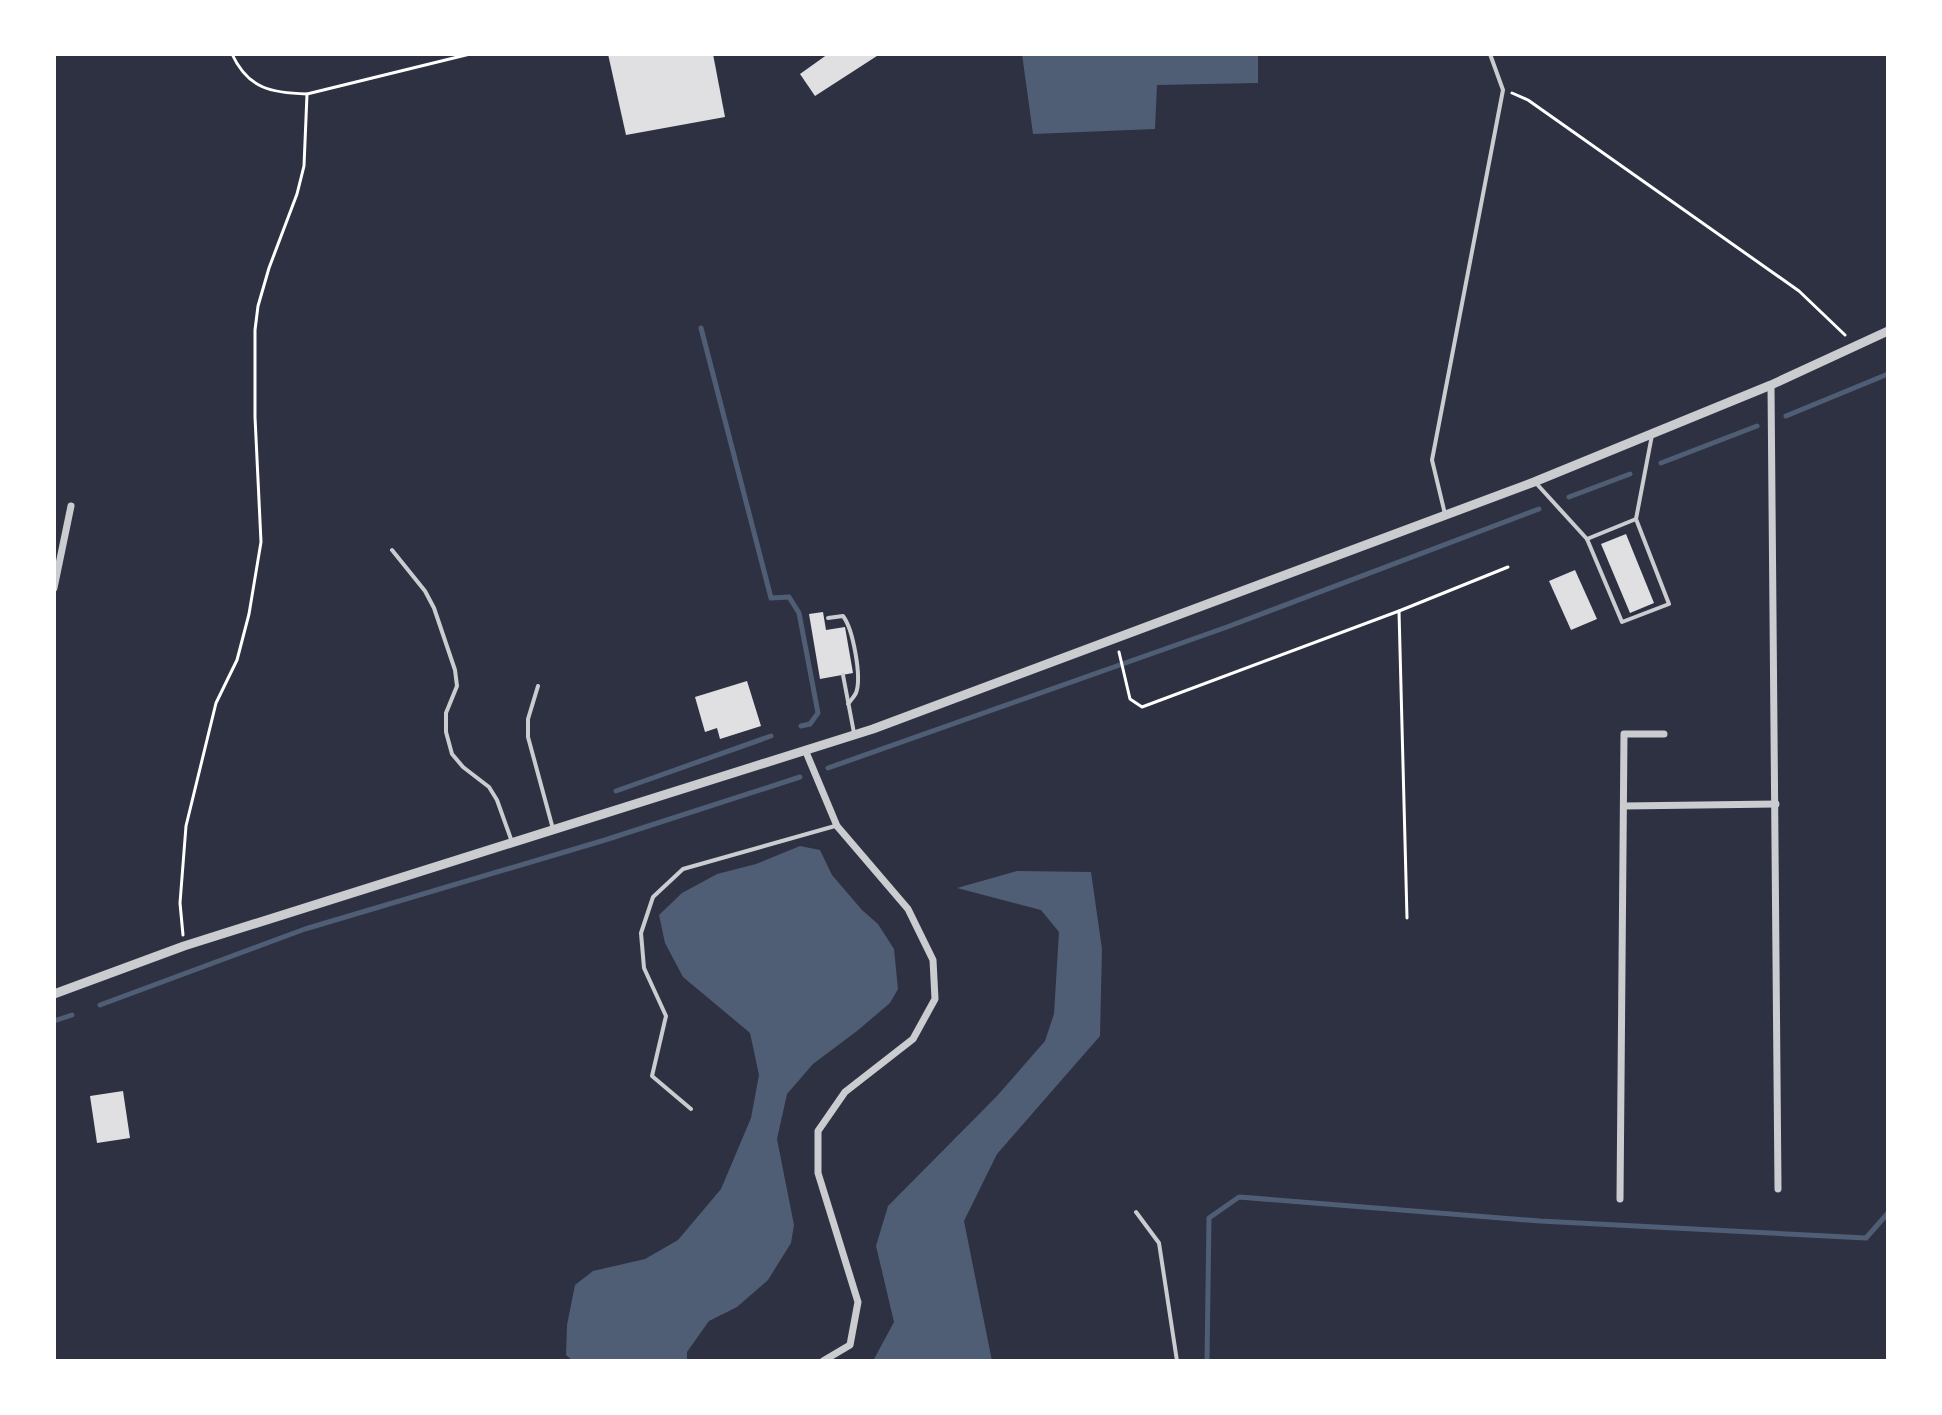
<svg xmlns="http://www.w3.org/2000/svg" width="1942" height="1415" font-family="Helvetica,sans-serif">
  <rect width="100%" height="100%" fill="#2d3142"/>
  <g fill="#4f5d75">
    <path d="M1022,54H1258V83L1157,85L1155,129L1033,134Z"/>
    <path d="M800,846L820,850L832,875L862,910L878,924L894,949L898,989L890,1003L857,1031L813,1064L787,1094L777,1139L794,1225L791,1243L768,1280L737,1307L709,1321L687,1352V1361H573L566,1355L567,1325L575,1285L593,1271L645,1259L678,1240L721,1189L751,1118L759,1075L750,1033L683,977L665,943L659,915L682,893L717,874L756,864Z"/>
    <path d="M1017,871L1091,872L1102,949L1100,1036L997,1154L964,1221L992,1361H873L894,1322L876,1246L888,1206L997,1096L1045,1041L1054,1014L1059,932L1041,910L957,888Z"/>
  </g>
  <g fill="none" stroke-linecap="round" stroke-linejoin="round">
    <g stroke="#4f5d75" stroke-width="5">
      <path d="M701,328L771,598L789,597L799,613L818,713L810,724L801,726"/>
      <path d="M1786,416L1888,374"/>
      <path d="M1661,463L1757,426"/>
      <path d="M1569,497L1630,474"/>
      <path d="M828,768L1227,627L1539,509"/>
      <path d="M616,791L771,736"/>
      <path d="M100,1005L305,929L605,840L800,777"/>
      <path d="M54,1021L72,1015"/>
      <path d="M1207,1361L1209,1218L1239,1197L1540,1221L1866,1238L1888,1213"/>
    </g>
  </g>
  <g fill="#e0e0e3">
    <path d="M608,54H713L725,117L626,135Z"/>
    <path d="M828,54H880L815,96L800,74Z"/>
    <path d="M1626,534L1654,603L1630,613L1601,544Z"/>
    <path d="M1575,570L1597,619L1571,630L1549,581Z"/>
    <path d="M823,612L826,630L845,627L853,673L820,679L809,614Z"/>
    <path d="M747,681L761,726L720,739L717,728L705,732L695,697Z"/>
    <path d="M123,1091L130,1138L97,1143L90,1096Z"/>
  </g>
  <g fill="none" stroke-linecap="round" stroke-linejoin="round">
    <g stroke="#fff" stroke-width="3">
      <path d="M1512,93L1528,100L1799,291L1845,335"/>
      <path d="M307,94L470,54"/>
      <path d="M1399,611L1508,567"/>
      <path d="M1119,652L1130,699L1142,707L1399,611L1407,918"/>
      <path d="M183,935L180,903L186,826L216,703L237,660L249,614L261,542L255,417V330L258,306L269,268L297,194L304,166L307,94C272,93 248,89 232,54"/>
      <path d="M1888,1149V1159"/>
    </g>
    <g stroke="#caccd0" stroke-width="4">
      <path d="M1535,482L1587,539L1622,622L1669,604L1636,519L1652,435"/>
      <path d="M1445,514L1432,460L1503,90L1490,54"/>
      <path d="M1587,539L1636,519"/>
      <path d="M392,550L425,591L434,608L455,670L457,686L446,713V732L452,754L463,767L489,787L497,800L512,842"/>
      <path d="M828,618L843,616C853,629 862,677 856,693C854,697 851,700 848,704"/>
      <path d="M843,675L854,733"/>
      <path d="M538,686L528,719V737L553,829"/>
      <path d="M691,1109L652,1076L666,1016L644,968L641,933L653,897L683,869L835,826"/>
      <path d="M1136,1212L1159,1243L1177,1361"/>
    </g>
    <g stroke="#caccd0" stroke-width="7">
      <path d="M1771,385L1778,1189"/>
      <path d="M54,588L71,506"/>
      <path d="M806,752L837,826L908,909L933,960L935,999L913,1039L845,1092L818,1131V1173L858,1302L850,1345L823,1361"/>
      <path d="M1624,806L1776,804"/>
      <path d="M1620,1199L1624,734H1664"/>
    </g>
    <path stroke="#caccd0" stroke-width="9" d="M54,994L184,946L873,729L1534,482L1771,385L1888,331"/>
  </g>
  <rect width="1942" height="1415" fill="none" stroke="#ffffff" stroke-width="112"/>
</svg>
